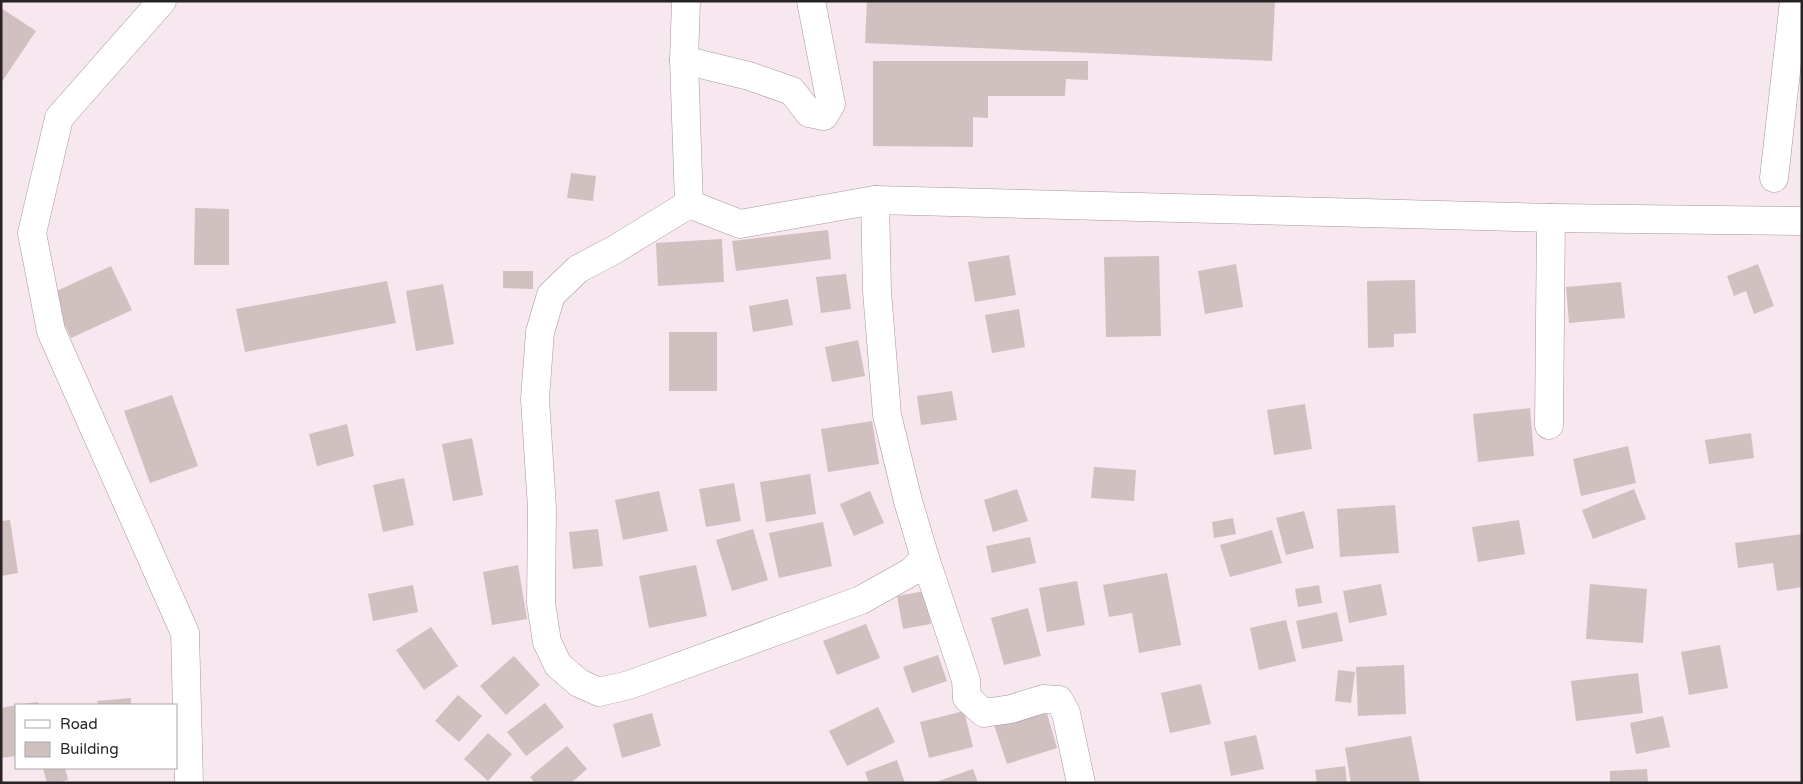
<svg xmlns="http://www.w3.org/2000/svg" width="1803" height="784" font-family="'Varela Round',sans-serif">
  <rect width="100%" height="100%" fill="#f7e7ee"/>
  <g fill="#d1c0c0">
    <path d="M867,1H1275L1272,61L865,43Z"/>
    <path d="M1,8L36,31L1,83Z"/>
    <path d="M873,61H1088V80L1066,79L1065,96H988V118L973,117V147L873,146Z"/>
    <path d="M571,173L596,176L593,201L567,198Z"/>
    <path d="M195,208L229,209V265H194Z"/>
    <path d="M828,230L831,259L736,271L732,241Z"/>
    <path d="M722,239L724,282L658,286L656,243Z"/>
    <path d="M1009,255L1016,295L975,302L968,262Z"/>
    <path d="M1159,256L1161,336L1106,337L1104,257Z"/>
    <path d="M1236,264L1243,307L1205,314L1198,271Z"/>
    <path d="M1758,264L1774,306L1754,314L1746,291L1734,296L1727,276Z"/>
    <path d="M111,266L132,310L71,338L50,294Z"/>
    <path d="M503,271H533V289L503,288Z"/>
    <path d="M846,274L851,309L821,313L816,277Z"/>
    <path d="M1415,280L1416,333L1394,334V347L1368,348L1367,281Z"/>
    <path d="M387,281L396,323L245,352L236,309Z"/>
    <path d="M1621,282L1625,318L1569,323L1566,287Z"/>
    <path d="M443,284L454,344L416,351L406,291Z"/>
    <path d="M788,299L793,325L753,332L749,306Z"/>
    <path d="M1019,309L1025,347L992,353L985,315Z"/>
    <rect x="669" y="332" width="48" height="59"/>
    <path d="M858,340L865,376L832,382L825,347Z"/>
    <path d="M952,391L957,420L921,425L917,396Z"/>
    <path d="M172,395L198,466L150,483L124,411Z"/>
    <path d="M1305,404L1312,449L1274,455L1267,410Z"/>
    <path d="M1530,408L1534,456L1478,462L1473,414Z"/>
    <path d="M872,421L879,464L828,472L821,429Z"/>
    <path d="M347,424L354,456L317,466L309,434Z"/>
    <path d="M1751,433L1754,458L1709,464L1705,440Z"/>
    <path d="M472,438L483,495L453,501L442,444Z"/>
    <path d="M1628,446L1636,483L1581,496L1573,459Z"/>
    <path d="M1094,467L1136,470L1134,501L1091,498Z"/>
    <path d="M810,474L816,514L766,522L760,482Z"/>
    <path d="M404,478L414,525L383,532L373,485Z"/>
    <path d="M734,483L741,521L706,527L699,489Z"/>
    <path d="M1017,489L1028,521L993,532L984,500Z"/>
    <path d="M1634,489L1646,519L1593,539L1582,510Z"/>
    <path d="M659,491L668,531L623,540L615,500Z"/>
    <path d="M870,491L884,523L854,536L840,504Z"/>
    <path d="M1395,505L1399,553L1340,557L1337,509Z"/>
    <path d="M1304,511L1314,548L1286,555L1276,518Z"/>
    <path d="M1233,518L1236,534L1214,538L1212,522Z"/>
    <path d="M10,520L18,573L1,576V521Z"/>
    <path d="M1519,520L1525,554L1478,562L1472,527Z"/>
    <path d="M823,522L832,566L779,578L769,533Z"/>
    <path d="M598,529L603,566L573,569L569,532Z"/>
    <path d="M753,529L768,580L732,591L716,540Z"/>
    <path d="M1272,530L1282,563L1230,577L1220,545Z"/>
    <path d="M1802,534V587L1777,591L1773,563L1738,568L1735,543Z"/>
    <path d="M1030,537L1036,563L992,573L986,546Z"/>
    <path d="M518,565L527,619L492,625L483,572Z"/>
    <path d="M696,565L707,616L649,628L639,576Z"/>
    <path d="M1167,573L1181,645L1139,653L1132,613L1109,617L1103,585Z"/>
    <path d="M1077,581L1085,625L1047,632L1039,588Z"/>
    <path d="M1381,584L1387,615L1349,623L1343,591Z"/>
    <path d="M1590,584L1647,589L1643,643L1586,639Z"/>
    <path d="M413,585L418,612L373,621L368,594Z"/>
    <path d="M1319,585L1322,603L1298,607L1295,589Z"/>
    <path d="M925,591L931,624L903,629L897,596Z"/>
    <path d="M1028,608L1041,656L1004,665L991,618Z"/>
    <path d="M1337,612L1343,641L1302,649L1296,621Z"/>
    <path d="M1286,620L1296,661L1259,670L1250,628Z"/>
    <path d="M866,624L880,658L837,675L823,641Z"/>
    <path d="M431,627L458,666L424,690L396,650Z"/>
    <path d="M1720,645L1728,688L1689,695L1681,652Z"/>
    <path d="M938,655L947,681L912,693L903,667Z"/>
    <path d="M514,656L540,685L506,715L480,686Z"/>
    <path d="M1404,665L1406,714L1358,716L1356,667Z"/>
    <path d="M1338,670L1355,672L1351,703L1335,701Z"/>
    <path d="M1638,673L1643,713L1576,721L1571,681Z"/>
    <path d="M1201,684L1211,724L1170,733L1161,693Z"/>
    <path d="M458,695L482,716L459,742L435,721Z"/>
    <path d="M131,698V705H98L97,701Z"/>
    <path d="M38,702L39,705H23V704Z"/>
    <path d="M545,703L564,727L526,756L507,732Z"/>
    <path d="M16,705V756L1,758V708Z"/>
    <path d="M878,707L895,742L847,766L829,731Z"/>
    <path d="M1046,710L1057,748L1007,764L994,725Z"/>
    <path d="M964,711L973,747L929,758L920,722Z"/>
    <path d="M652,713L661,746L622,758L613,724Z"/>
    <path d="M1663,716L1670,747L1636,754L1630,723Z"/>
    <path d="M488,733L512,754L488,781L464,759Z"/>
    <path d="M1256,735L1264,769L1231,776L1224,742Z"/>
    <path d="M1411,736L1420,783H1351L1345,748Z"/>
    <path d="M567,746L587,769L571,783H535L530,777Z"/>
    <path d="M897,760L905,783H869L865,772Z"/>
    <path d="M1345,766L1347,783H1317L1315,770Z"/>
    <path d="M43,768H65L68,780L57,783H47Z"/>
    <path d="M973,769L978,783H936V782Z"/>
    <path d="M1647,769L1648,783H1610V771Z"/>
  </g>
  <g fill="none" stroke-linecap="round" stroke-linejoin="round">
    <defs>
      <g id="minor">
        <path d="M162,1L59,118L32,233L51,331L185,633L189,783"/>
        <path d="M686,1L684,60L689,204L740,224L875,200L1551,218L1802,221"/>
        <path d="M684,60L749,76L792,91L809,113L824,116L831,104L811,1"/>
        <path d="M1774,178L1794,1"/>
        <path d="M689,204L614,250L578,269L551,295L540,332L535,399L542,508L541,603L547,642L558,665L579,683L599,692L629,685L861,600L911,572L925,558L908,501L887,415L877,291L875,200"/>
        <path d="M1549,425L1551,218"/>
        <path d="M925,558L966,680L967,698L984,713L1011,709L1043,699L1059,700L1066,713L1081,783"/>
      </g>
    </defs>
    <use href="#minor" stroke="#a5979d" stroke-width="29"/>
    <use href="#minor" stroke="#fff" stroke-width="28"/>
  </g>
  <rect width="1803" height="784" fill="none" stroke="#282325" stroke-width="5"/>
  <rect x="15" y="704" width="162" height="65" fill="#ffffff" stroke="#a9a7a8"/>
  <rect x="25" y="720" width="25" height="8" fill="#ffffff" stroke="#a9a7a8"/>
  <text x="60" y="729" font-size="15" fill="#282325">Road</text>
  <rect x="25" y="742" width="25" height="15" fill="#d1c0c0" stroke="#a9a7a8"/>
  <text x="60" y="754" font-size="15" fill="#282325">Building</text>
</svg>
